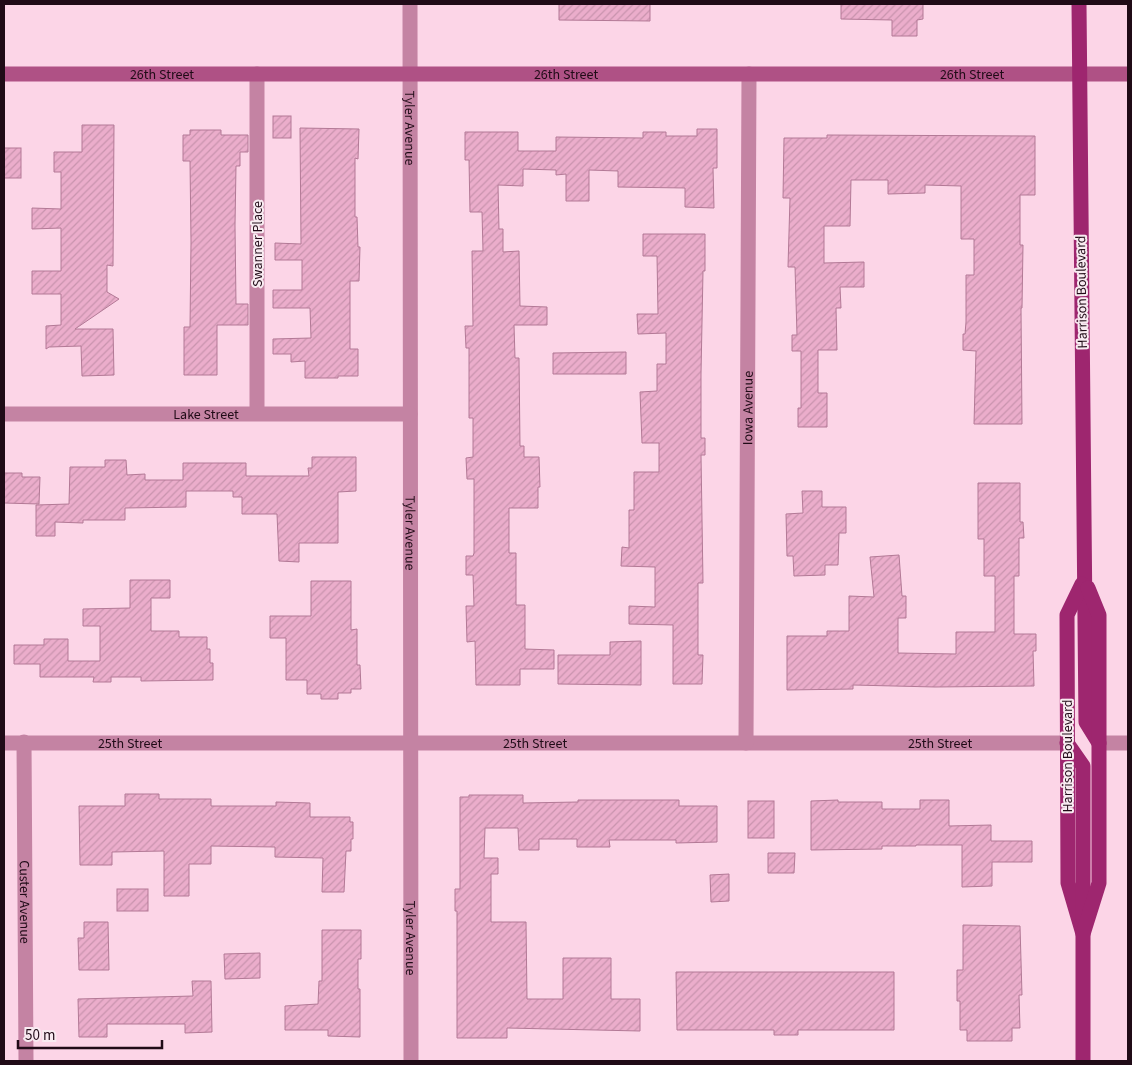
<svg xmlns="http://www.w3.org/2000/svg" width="1132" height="1065" font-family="'Source Sans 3',sans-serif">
  <defs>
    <pattern id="building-hatch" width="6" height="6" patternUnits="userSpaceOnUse" patternTransform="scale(1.25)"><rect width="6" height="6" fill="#ebadcb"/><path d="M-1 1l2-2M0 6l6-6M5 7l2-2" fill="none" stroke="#c994ae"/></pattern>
  </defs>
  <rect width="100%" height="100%" fill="#fcd5e7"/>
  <g fill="url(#building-hatch)" stroke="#b37996">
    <path d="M559,4H650V21L559,20Z"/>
    <path d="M841,4H923V19L917,20V36H892V20L841,19Z"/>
    <rect x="273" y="116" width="18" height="22"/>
    <path d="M82,125H114L113,266L107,265V292L119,299L75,329H113L114,375L82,376L81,346L49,347L46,349V326L61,325V294H32V271H61V228L32,229V208L61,209V172H54V152H82Z"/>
    <path d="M300,128L359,129L358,159L355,158V217H357L358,247H360L359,281H350V349H358V376H338V378H305V361L291,362V354H273V339L311,338L310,308H273V290H302V260H275V243L301,244Z"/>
    <path d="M697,129H717V168H713L714,208L685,207V188L618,187V171L589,170V201H566V174L556,175V170L523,169V186L498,185L499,229H503V252L519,251L520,306L547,307V325H514L515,358H519L520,446H524V457H539L540,487H538V508H509V553H516V605H525V649L554,650V669H520V685H476L475,641L467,642L466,606H474L473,575H466V556H473L474,553V479H467L466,458L473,457V418H469V348H466L465,326H473L472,251H483L482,212H470L469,160H465V132H518V151H556V137L643,138V132H666V136H697Z"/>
    <path d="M190,130H221V135H248V152H240V166H236L235,225L236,304H248V325H217V375H184V327H190L191,242L190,161H183V135H190Z"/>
    <path d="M827,135L1035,136V195H1020V245H1023L1022,308H1021L1022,424H974L976,351L963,350V334H965L966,322V275H974V239H961V186L925,185V193L888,194V180H851L850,226H824V263L864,262V287H840L841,308H836L837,350H818V393H827V427H798V408H801V351H792V335H797L795,267H788L790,198H783L784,138H827Z"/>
    <rect x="4" y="148" width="17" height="30"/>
    <path d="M643,234H705V271H703L701,374V438H705V455H701L703,583H698V655H703L702,684H673V625L629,624V606L655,607V567L621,566L622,547L629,548V510H634V472H659V443H642L640,392L657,391V364H666V333L638,334L637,314H658L657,256H643Z"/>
    <path d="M626,352V374H553V353Z"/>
    <path d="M312,457H356V491L338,492V543H299V562L279,561L277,514H242V497H233V491H186V507L125,508V520H83V523L55,522V536H36V505L69,504L70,467H105V460H126L127,475L145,474V480H183V463H246V476H309L308,468H312Z"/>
    <path d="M4,473H22V477H40L39,504L4,503Z"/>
    <path d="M978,483H1020V522H1023L1024,538H1019V576H1014V634H1036V651H1033L1034,686L935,687L853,685V689L787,690V636H827V631H849V596L874,597L870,557L899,555L902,596H906V618H898V653L956,654V632H995V576H984V539H978Z"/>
    <path d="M802,491H822V507H846V533H839L838,565H825V575L794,576L793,556H787L786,514L803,513Z"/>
    <path d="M130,580H170V598H151V631H179V637H207V649H210V663H213V680L141,681V677H111V682H93L94,677H40V664H14V645H44V639H68V661H100V626H83V609L130,608Z"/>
    <path d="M311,581H351V630L357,629V665H360L361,689H351V693H338V699H321V694H307V680H286V638H270V616H311Z"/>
    <path d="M641,641V685L558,684V655H610V642Z"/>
    <path d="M125,794H159V799H211V806H276V802L310,803V817H350V822H353V839H351V851H346L344,892H322L323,858L275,857V847L211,846V864H189V896H164V851L112,852V865H80L79,806H125Z"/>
    <path d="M469,795H523V803L578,802V800H679V806H717V842L676,843V840H609L610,847H577V839H539V850H519L518,828H485L484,858H498V874H491V922H526L527,999H563V958H611V999H640V1031L507,1028V1038H457V911H455V889H460V797H469Z"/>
    <path d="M838,800V802H882V809H920V800H949V826L991,825V841H1032V862H992V886L962,887V845H916V846H882V849L811,850V801Z"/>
    <rect x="748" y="801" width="26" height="37"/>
    <path d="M768,853H795L794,873H768Z"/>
    <path d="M729,874V901L711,902L710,875Z"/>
    <rect x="117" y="889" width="31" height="22"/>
    <path d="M84,922H108L109,970H79L78,938H84Z"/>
    <path d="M963,925L1020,926L1022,995H1019L1020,1028H1012V1041H967V1030H960V1001H957V970H963Z"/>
    <path d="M322,930H361V959H358V989H360V1037L328,1036V1030H285V1006L318,1004L319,981H322Z"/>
    <path d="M260,953V978L225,979L224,954Z"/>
    <path d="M676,972H894V1030H798V1035H774V1030H677Z"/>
    <path d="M192,981H211L212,1032L185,1033V1024H107V1037H79L78,999L193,996Z"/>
  </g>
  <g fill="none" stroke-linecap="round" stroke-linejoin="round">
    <g stroke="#c483a3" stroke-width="15">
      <path id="s1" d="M410,4L411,1061"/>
      <path d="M257,413V74"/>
      <path id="s2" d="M4,414H410"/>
      <path id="s3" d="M24,742L26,1061"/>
      <path id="s4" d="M4,743H1067"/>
      <path id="s5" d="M746,743L749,74"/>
      <path d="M1099,743H1128"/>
    </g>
    <path stroke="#af5185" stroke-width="15" id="s6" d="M4,74H1128"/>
    <g stroke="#9e266f" stroke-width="15">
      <path d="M1079,4L1086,722L1099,743"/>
      <path d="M1082,584L1067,615L1068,883L1083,934"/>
      <path d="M1067,743L1083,766V918"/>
      <path d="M1083,1061V934L1099,883V615L1088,588"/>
    </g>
  </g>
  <g text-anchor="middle" stroke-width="4" stroke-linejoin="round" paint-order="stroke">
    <g font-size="14" fill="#200b17" stroke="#f8ebf1">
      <text dy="5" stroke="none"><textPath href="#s6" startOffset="158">26th Street</textPath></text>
      <text dy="5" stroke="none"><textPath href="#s6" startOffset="562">26th Street</textPath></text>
      <text dy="5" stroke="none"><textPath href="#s6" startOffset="968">26th Street</textPath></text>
      <text dy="5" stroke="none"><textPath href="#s1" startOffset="124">Tyler Avenue</textPath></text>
      <text transform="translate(257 244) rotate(-90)" y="5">Swanner Place</text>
      <text transform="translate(1081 292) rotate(-91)" y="5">Harrison Boulevard</text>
      <text dy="5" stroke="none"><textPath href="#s5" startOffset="335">Iowa Avenue</textPath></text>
      <text dy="5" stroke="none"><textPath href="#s2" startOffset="202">Lake Street</textPath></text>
      <text dy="5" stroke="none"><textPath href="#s1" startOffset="529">Tyler Avenue</textPath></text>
      <text dy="5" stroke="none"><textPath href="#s4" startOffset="126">25th Street</textPath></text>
      <text dy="5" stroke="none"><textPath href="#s4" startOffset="531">25th Street</textPath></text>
      <text dy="5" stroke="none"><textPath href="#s4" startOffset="936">25th Street</textPath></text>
      <text transform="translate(1067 756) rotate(-90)" y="5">Harrison Boulevard</text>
      <text dy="5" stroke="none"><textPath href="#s3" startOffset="160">Custer Avenue</textPath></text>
      <text dy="5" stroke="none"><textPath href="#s1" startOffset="934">Tyler Avenue</textPath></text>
    </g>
  </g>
  <rect width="1132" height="1065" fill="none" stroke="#200b17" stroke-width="10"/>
  <path d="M18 1040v8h144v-8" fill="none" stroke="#200b17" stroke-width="2.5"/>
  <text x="25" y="1040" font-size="15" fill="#200b17" stroke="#f8ebf1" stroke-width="4" paint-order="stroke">50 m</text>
</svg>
